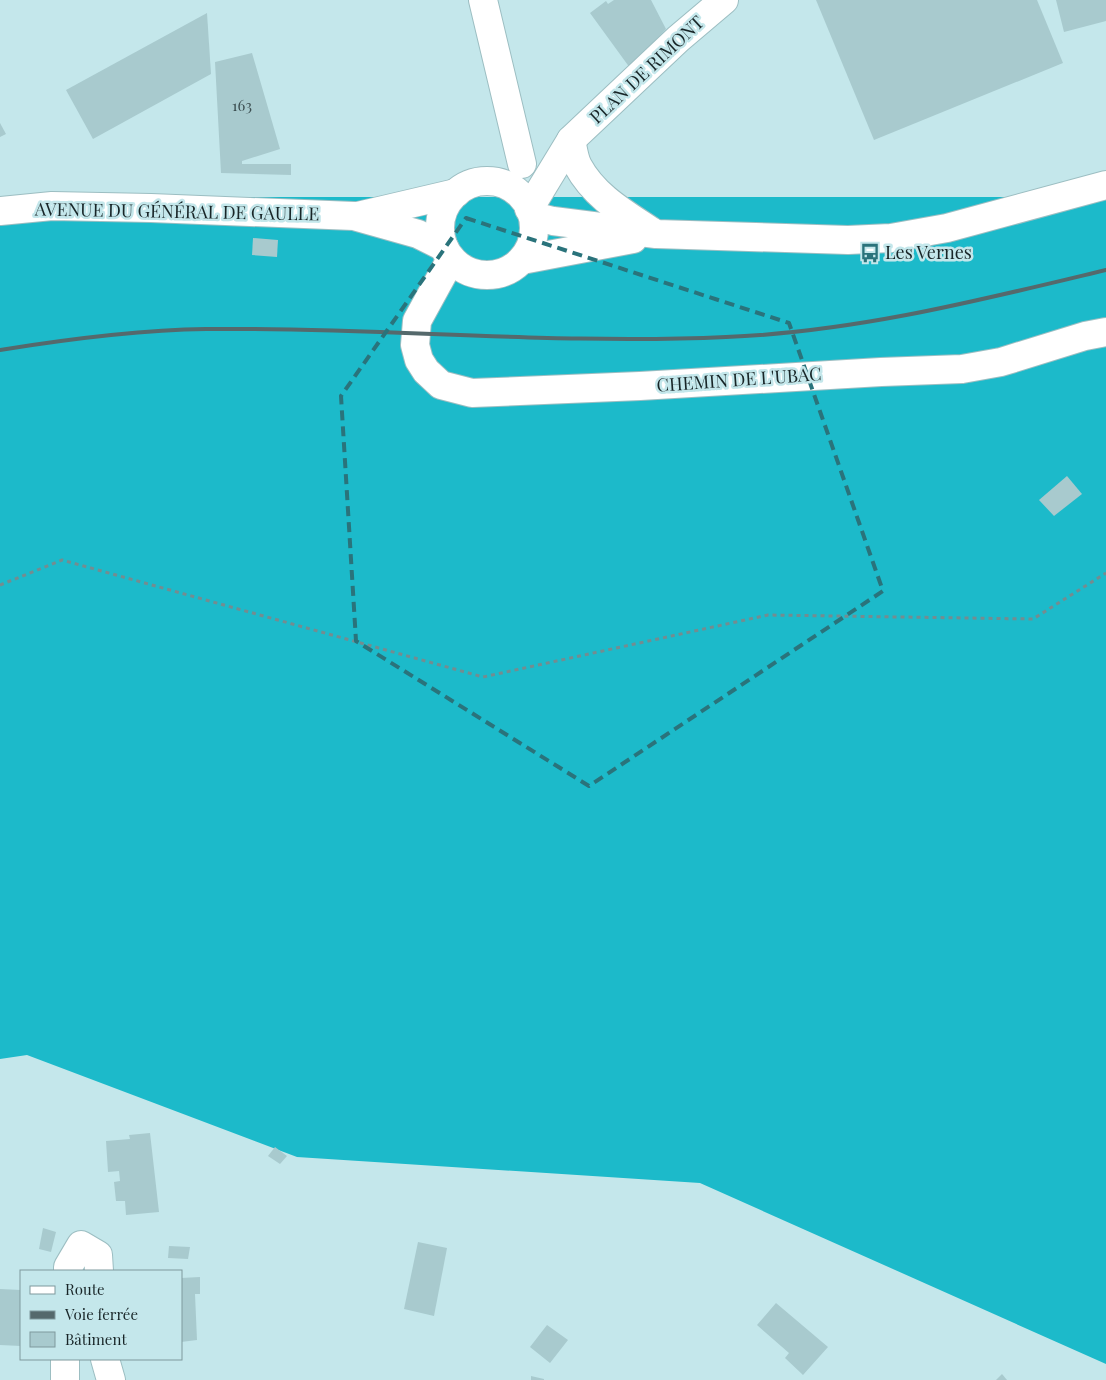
<svg xmlns="http://www.w3.org/2000/svg" width="1106" height="1380" font-family="'Playfair Display',serif">
  <rect width="100%" height="100%" fill="#c4e7eb"/>
  <path fill="#1cbaca" d="M0,197H1106V1364L700,1183L297,1157L27,1055L0,1059Z"/>
  <g fill="#a8cace">
    <path d="M614,0H651L666,29L630,68L590,13L606,1L608,4Z"/>
    <path d="M816,0H1037L1063,63L874,140Z"/>
    <path d="M1056,0H1106V21L1064,32Z"/>
    <path d="M207,13L211,74L93,139L66,90Z"/>
    <path d="M252,53L280,149L242,161V164H291V175L221,173L215,62Z"/>
    <path d="M0,123L6,134L0,137Z"/>
    <path d="M253,238L278,240L277,257L252,255Z"/>
    <path d="M1067,476L1082,494L1054,516L1039,500Z"/>
    <path d="M150,1133L159,1212L126,1215L125,1201H116L114,1182L120,1181L119,1171L108,1172L106,1141L130,1139L129,1135Z"/>
    <path d="M275,1147L287,1156L280,1164L268,1156Z"/>
    <path d="M43,1228L56,1232L51,1252L39,1249Z"/>
    <path d="M418,1242L447,1248L434,1316L404,1309Z"/>
    <path d="M169,1246L190,1247L188,1259L168,1258Z"/>
    <path d="M200,1277V1294H195L197,1340L181,1342V1278Z"/>
    <path d="M0,1289L21,1290V1346L0,1345Z"/>
    <path d="M776,1303L828,1347L803,1375L785,1358L789,1353L757,1325Z"/>
    <path d="M547,1325L568,1340L550,1363L530,1347Z"/>
    <path d="M1002,1374L1007,1380H996Z"/>
    <path d="M531,1376L544,1379V1380H531Z"/>
  </g>
  <g fill="none" stroke-linecap="round" stroke-linejoin="round">
    <defs>
      <g id="minor">
        <path d="M483,0L522,164"/>
        <path d="M571,140C573,148 574,159 578,166C594,196 624,213 651,231"/>
        <circle cx="487" cy="228" r="47"/>
        <path d="M529,209L571,140L678,39L724,0"/>
        <path d="M0,211L52,206L151,208L354,216L418,234L444,247"/>
        <path d="M358,216L456,193"/>
        <path d="M533,216L553,221L656,234L848,240L891,238L947,228L1106,185"/>
        <path d="M451,259L417,321L415,345L419,360L426,371L441,385L472,393L640,386L881,372L962,369L1001,362L1085,336L1106,332"/>
        <path d="M522,260L633,239"/>
        <path d="M68,1271V1267L81,1245L98,1255L99,1271"/>
        <path d="M65,1359V1380"/>
        <path d="M105,1359L111,1380"/>
      </g>
    </defs>
    <use href="#minor" stroke="#9cbec2" stroke-width="30"/>
    <path stroke="#748c90" stroke-width="3" stroke-dasharray="4 4" stroke-linecap="butt" d="M0,585L62,560L483,677L768,615L1033,619L1106,573"/>
    <use href="#minor" stroke="#fff" stroke-width="28"/>
    <path stroke="#55696c" stroke-width="4" d="M0,350C68,339 137,330 206,329C379,327 553,345 726,337C855,332 981,300 1106,270"/>
  </g>
  <path fill="none" stroke="#2a737b" stroke-width="4" stroke-dasharray="10 6" stroke-linejoin="round" d="M466,218L789,323L883,591L589,786L356,641L341,396Z"/>
  <defs>
    <symbol id="bus-bare" viewBox="-9 -9 18 18"><path d="M-5-6H5V4H4V6H2V4H-2V6H-4V4H-5ZM-3.5-4V0h7V-4ZM-3.5 1.2v1.5H-2V1.2ZM2 1.2v1.5H3.5V1.2Z" fill="#2a737b" stroke="#c4e7eb" stroke-width="2.5" paint-order="stroke"/></symbol>
  </defs>
  <g fill-rule="evenodd">
    <use href="#bus-bare" x="856" y="239" width="28" height="28"/>
  </g>
  <g text-anchor="middle" stroke-width="5" stroke-linejoin="round" paint-order="stroke">
    <g font-size="15" fill="#3c4e51">
      <text x="242" y="111">163</text>
    </g>
    <g font-size="18" fill="#182527" stroke="#c4e7eb">
      <text transform="translate(647 70) rotate(-43)" y="6">PLAN DE RIMONT</text>
      <text transform="translate(177 212) rotate(1)" y="6">AVENUE DU GÉNÉRAL DE GAULLE</text>
      <text transform="translate(739 380) rotate(-4)" y="6">CHEMIN DE L'UBAC</text>
    </g>
    <g font-size="18" fill="#182527" stroke="#c4e7eb" text-anchor="start">
      <text x="885" y="259">Les Vernes</text>
    </g>
  </g>
  <rect x="20" y="1270" width="162" height="90" fill="#c4e7eb" stroke="#7f999d"/>
  <rect x="30" y="1286" width="25" height="8" fill="#ffffff" stroke="#7f999d"/>
  <text x="65" y="1295" font-size="15" fill="#182527">Route</text>
  <rect x="30" y="1311" width="25" height="8" fill="#55696c" stroke="#7f999d"/>
  <text x="65" y="1320" font-size="15" fill="#182527">Voie ferrée</text>
  <rect x="30" y="1332" width="25" height="15" fill="#a8cace" stroke="#7f999d"/>
  <text x="65" y="1345" font-size="15" fill="#182527">Bâtiment</text>
</svg>
